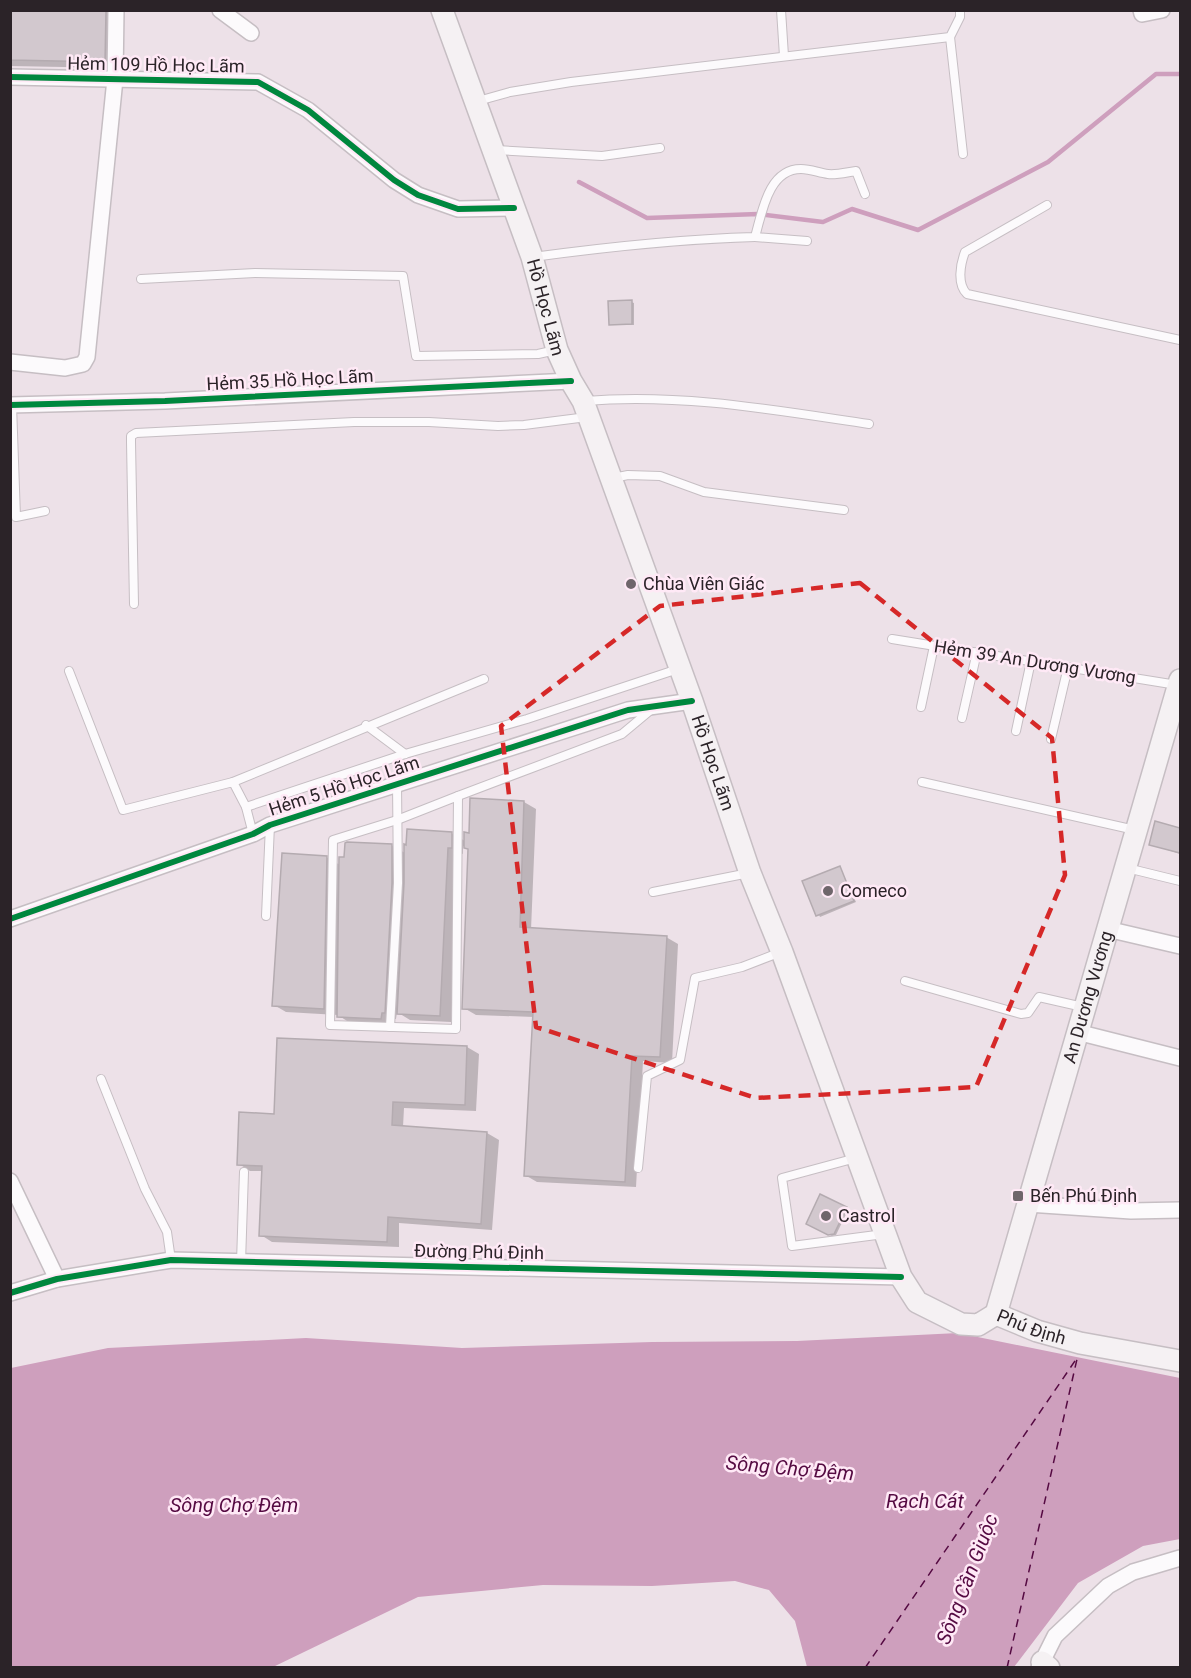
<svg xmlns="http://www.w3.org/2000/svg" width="1191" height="1678" font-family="Roboto,sans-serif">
  <rect width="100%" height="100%" fill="#ede1e8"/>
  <path fill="#ce9fbd" d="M958,1333L1180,1378V1539L1143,1546L1078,1583L1014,1667H807L795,1621L769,1590L735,1581L652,1586L543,1585L418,1597L273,1667L11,1668V1368L108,1348L306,1338L462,1348L652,1342L797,1341Z"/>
  <g fill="#0003">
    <path d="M10,10H117L116,68L10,66Z"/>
    <path d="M631,302L634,303V325L611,324Z"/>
    <path d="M471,800L524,802L536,809L531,930L666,937L678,944L672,1063L643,1061L636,1187L537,1182L525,1175L534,1017L476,1015L464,1008L470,850L463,846V854L460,853L451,1022L410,1020L397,1012L396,1019H393V1025L350,1023L338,1015L286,1012L274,1005L326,857L340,865L391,845L405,853L451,833L465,841L470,834Z"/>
    <path d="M1156,823L1180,829V854L1150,844Z"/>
    <path d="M840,868L856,902L820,917L804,882Z"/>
    <path d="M467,1047L479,1054L476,1111L404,1108L403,1127L487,1133L499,1140L492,1230L399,1223V1247L272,1242L261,1235L263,1171H250L239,1164L275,1115Z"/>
    <path d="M821,1196L848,1210L836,1235L832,1236L807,1223Z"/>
  </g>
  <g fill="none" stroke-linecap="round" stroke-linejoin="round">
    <path stroke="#ce9fbd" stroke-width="4.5" d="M579,182L647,218L758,214L823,222L852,209L918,230L1048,162L1156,74H1180"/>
    <g stroke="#550a42" stroke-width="1.5" stroke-dasharray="8 6" stroke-linecap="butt">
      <path d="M865,1668L1077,1358"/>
      <path d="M1007,1668L1077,1359"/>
    </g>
  </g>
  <g fill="#d2c8ce" stroke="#b4abb0" stroke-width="1.5">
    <path d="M10,10H106L105,62L10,60Z"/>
    <path d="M632,300V324L609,325L608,301Z"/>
    <path d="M470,798L524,801L520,927L667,936L660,1057L632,1056L625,1182L524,1176L533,1012L462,1009L468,849L464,848V832L469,833Z"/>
    <path d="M1155,821L1180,828V853L1149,845Z"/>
    <path d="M407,829L452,832V848H448L440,1016L397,1014L404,883V844L406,845Z"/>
    <path d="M347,842L392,844V883L385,1013H382L381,1019L337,1017L339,857H344L345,843Z"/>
    <path d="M282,853L327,856L324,1009L272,1006Z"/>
    <path d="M840,866L854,901L816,916L802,881Z"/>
    <path d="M277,1038L467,1046L465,1105L393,1102L392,1125L487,1132L481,1224L388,1217L387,1242L259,1236L262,1166L237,1165L239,1112L274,1114Z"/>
    <path d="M820,1194L847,1207L834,1234L828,1235L806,1224Z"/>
  </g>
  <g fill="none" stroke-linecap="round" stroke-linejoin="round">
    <defs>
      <g id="lane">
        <path d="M781,10L784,56"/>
        <path d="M950,37L963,154"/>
        <path d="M478,101L510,92L571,82L950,37L960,17V10"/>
        <path d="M496,150L602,156L660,148"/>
        <path d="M1047,205L965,252C960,265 957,284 967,294L1180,340"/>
        <path d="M755,237L807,241"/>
        <path d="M533,257C607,247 680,239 755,237C762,213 768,169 801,169C811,169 819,173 828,174C837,175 848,172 856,171L865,194"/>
        <path d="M141,279L255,273L403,276L416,356L538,354L556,350"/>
        <path d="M585,401C681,393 774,410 869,424"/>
        <path d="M12,405L16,517L45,511"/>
        <path d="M613,478L628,475L660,476L704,492L844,510"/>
        <path d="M134,604L131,442V436L136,433L354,422H429L498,426L524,425L587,417"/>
        <path d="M892,639L1177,685"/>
        <path d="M69,671L123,810L233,782L246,807L253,834"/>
        <path d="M921,707L934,646"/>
        <path d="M962,718L977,652"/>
        <path d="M366,725L405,754"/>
        <path d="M1016,731L1031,661"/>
        <path d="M1051,739L1068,667"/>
        <path d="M233,782L484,679"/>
        <path d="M922,782L1135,830"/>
        <path d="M458,796L456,1029L330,1025L333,840L397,820Z"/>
        <path d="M458,796L622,734L652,709"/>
        <path d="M246,807L405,754L527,719L678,669"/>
        <path d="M1127,868L1180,881"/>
        <path d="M653,892L749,873"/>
        <path d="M266,916L270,825"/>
        <path d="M905,981L1021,1014L1028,1013L1039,997L1083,1007"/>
        <path d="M390,1027L398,883L397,784"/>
        <path d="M101,1079L145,1189L167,1232L171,1260"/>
        <path d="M856,1158L782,1178L792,1246L884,1234"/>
        <path d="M638,1168L647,1076L680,1060L695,978L742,967L781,952"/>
        <path d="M241,1262L244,1172"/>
      </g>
      <g id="street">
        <path d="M220,10L251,33"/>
        <path d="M1141,10L1142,14L1162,10"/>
        <path d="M10,77L258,82L308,110L394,180L418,195L458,209L514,208"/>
        <path d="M10,362L65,368L83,364L87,357L115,79L116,10"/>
        <path d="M10,405L165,401L571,381"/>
        <path d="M10,919L253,834L270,825L628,710L692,701"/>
        <path d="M1107,929L1180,946"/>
        <path d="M1077,1032L1180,1058"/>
        <path d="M10,1181L57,1279"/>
        <path d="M1028,1204L1131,1211L1180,1210"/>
        <path d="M10,1293L57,1279L171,1260L901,1277"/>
        <path d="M1039,1668L1055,1636L1108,1586L1133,1572L1180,1558"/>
      </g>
      <g id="secondary">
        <path id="s1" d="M442,10L532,257L557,350L571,381L583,401L692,701L750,873L782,952L901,1277L917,1302L961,1324L978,1325L996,1314"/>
        <path id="s2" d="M996,1314L1180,680"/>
        <path id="s3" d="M996,1314L1037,1331L1080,1343L1180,1361"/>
        <path d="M1042,1662L1049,1668"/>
      </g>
    </defs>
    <use href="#lane" stroke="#c6bec3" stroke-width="10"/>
    <use href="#street" stroke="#c6bec3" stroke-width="18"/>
    <use href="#secondary" stroke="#c6bec3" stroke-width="24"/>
    <use href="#lane" stroke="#fcfafc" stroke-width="8"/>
    <use href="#street" stroke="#fcfafc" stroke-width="15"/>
    <use href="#secondary" stroke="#f5f1f3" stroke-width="21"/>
    <defs>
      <g id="cycleway">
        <path d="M10,77L258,82L308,110L394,180L418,195L458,209L514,208"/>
        <path d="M10,405L165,401L571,381"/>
        <path d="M10,919L253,834L270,825L628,710L692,701"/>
        <path d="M10,1293L57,1279L171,1260L901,1277"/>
      </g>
    </defs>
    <use href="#cycleway" stroke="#ffe9f6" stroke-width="10"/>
    <use href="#cycleway" stroke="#00873e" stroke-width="6"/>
  </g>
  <path fill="none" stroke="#d62828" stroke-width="4.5" stroke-dasharray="12 8" stroke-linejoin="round" d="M860,583L1052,738L1065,875L976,1087L756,1098L536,1027L501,726L660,606Z"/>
  <g fill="#6f666b" stroke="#ffe9f6" stroke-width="2">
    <circle cx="631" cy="584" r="6"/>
    <circle cx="828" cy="891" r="6"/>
    <rect x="1012" y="1190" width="12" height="12" rx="3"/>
    <circle cx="826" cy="1216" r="6"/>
  </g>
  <g text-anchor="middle" stroke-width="5" stroke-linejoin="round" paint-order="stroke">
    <g font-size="18" fill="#2b2328" stroke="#ffe9f6">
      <text transform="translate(156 65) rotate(1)" y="6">Hẻm 109 Hồ Học Lãm</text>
      <text dy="6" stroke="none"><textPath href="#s1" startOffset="315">Hồ Học Lãm</textPath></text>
      <text transform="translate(290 380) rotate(-3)" y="6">Hẻm 35 Hồ Học Lãm</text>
      <text transform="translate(1035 662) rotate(9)" y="6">Hẻm 39 An Dương Vương</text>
      <text dy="6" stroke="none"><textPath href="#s1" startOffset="801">Hồ Học Lãm</textPath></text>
      <text transform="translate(344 786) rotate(-18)" y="6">Hẻm 5 Hồ Học Lãm</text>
      <text dy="6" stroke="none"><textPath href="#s2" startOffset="330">An Dương Vương</textPath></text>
      <text transform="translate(479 1252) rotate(1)" y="6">Đường Phú Định</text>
      <text dy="6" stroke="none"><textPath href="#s3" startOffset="38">Phú Định</textPath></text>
    </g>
    <g font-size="18" fill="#2b2328" stroke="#ffe9f6" text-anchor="start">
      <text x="643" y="590">Chùa Viên Giác</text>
      <text x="840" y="897">Comeco</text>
      <text x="1030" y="1202">Bến Phú Định</text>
      <text x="838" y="1222">Castrol</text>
    </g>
    <g font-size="20" font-style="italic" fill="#550a42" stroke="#ffe9f6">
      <text transform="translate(790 1468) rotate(5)" y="7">Sông Chợ Đệm</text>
      <text x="925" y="1508">Rạch Cát</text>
      <text x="234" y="1512">Sông Chợ Đệm</text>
      <text transform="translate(967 1579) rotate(-69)" y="7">Sông Cần Giuộc</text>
    </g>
  </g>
  <rect width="1191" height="1678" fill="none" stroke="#2b2328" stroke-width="24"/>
</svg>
